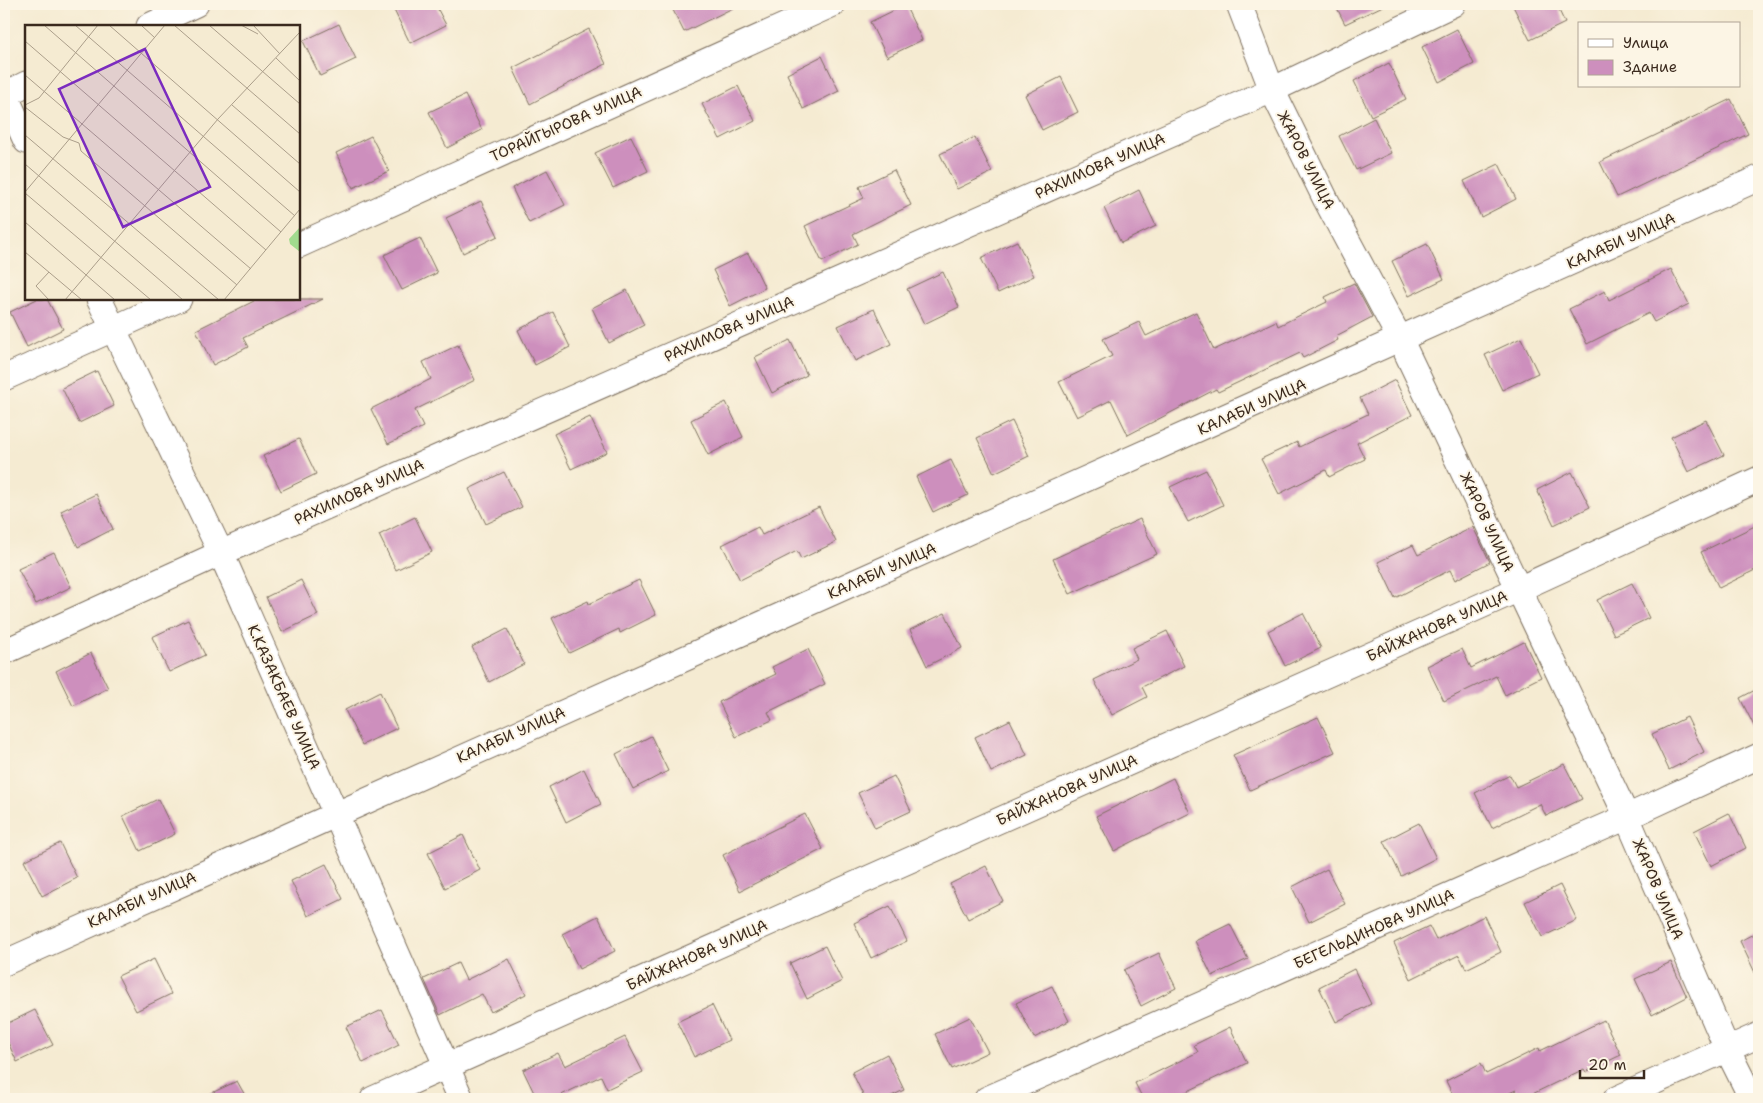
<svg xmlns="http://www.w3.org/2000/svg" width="1763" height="1103" font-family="'Shantell Sans',sans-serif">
  <rect width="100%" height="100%" fill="#fcf5e5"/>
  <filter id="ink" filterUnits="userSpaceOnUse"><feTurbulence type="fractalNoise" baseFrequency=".02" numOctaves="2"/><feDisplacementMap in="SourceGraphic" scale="10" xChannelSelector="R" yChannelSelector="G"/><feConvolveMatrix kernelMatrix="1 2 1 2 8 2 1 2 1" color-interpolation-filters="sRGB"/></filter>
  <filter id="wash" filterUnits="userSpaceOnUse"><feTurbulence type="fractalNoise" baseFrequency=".0096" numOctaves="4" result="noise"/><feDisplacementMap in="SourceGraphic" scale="20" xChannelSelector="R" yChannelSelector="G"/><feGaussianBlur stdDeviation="1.12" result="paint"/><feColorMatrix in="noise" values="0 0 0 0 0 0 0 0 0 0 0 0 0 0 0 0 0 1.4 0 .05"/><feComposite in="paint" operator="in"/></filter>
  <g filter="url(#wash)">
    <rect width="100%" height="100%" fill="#f5ebd2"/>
    <g id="blocks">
      <g fill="#cd8fbd">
        <path d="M391,4H435L446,25L410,43Z"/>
        <path d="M670,4H741L684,32Z"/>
        <path d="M1335,4H1387L1345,24Z"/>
        <path d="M1512,4H1556L1565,23L1530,40Z"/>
        <path d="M905,5L922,40L887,57L870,22Z"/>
        <path d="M339,24L356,59L320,76L303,41Z"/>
        <path d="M589,29L606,64L530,104L513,68Z"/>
        <path d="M1457,29L1474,64L1439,82L1422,47Z"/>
        <path d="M822,56L839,91L803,109L787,74Z"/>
        <path d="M1389,63L1406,99L1371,116L1354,81Z"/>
        <path d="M1061,77L1078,112L1042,130L1025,95Z"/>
        <path d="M738,86L755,121L720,139L702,104Z"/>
        <path d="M465,95L482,130L447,148L429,112Z"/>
        <path d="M1731,99L1748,134L1617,197L1600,162Z"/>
        <path d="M1374,118L1391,153L1356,170L1339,136Z"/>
        <path d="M371,136L389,171L353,188L336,153Z"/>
        <path d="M631,136L648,171L613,188L595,153Z"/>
        <path d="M975,137L992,172L957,189L940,154Z"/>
        <path d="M1499,164L1516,199L1481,217L1464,181Z"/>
        <path d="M547,170L565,205L529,223L512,188Z"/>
        <path d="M894,170L911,205L853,234L858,244L822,262L805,226L864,198L859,187Z"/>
        <path d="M1139,190L1156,226L1121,243L1104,208Z"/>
        <path d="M481,201L498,236L463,253L446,218Z"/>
        <path d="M420,238L437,273L402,290L384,255Z"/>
        <path d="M1017,241L1034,276L998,293L981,258Z"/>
        <path d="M1427,244L1444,279L1409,296L1392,261Z"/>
        <path d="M748,253L765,288L730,306L713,270Z"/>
        <path d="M1671,269L1689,304L1654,322L1649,313L1587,344L1569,309L1605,291L1609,300Z"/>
        <path d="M943,272L959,307L924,324L907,289Z"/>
        <path d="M1354,283L1372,317L1336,336L1338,340L1303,358L1300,353L1218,392L1216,389L1128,435L1111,400L1077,417L1059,382L1112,356L1103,339L1139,322L1146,336L1196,312L1214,350L1276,321L1278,326L1327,302L1325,297Z"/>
        <path d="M627,290L644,325L609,343L592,308Z"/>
        <path d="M37,299H47L63,329L27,347L10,312Z"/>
        <path d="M258,299H323L243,338L248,347L213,365L196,330Z"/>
        <path d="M874,309L891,344L855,361L838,326Z"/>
        <path d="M553,312L570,347L535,365L518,330Z"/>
        <path d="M1521,338L1538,373L1502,390L1485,355Z"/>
        <path d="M790,340L807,375L772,393L755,357Z"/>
        <path d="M458,345L475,380L415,410L423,427L388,444L371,409L431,379L423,362Z"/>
        <path d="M97,371L114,406L79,423L62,388Z"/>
        <path d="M1395,380L1412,415L1357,443L1365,459L1329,477L1326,470L1279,494L1261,459L1297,442L1299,447L1368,414L1360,398Z"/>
        <path d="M726,402L743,437L708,455L691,420Z"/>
        <path d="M590,417L607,452L571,469L554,434Z"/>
        <path d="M1706,420L1724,455L1688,472L1671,437Z"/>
        <path d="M1012,421L1029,456L994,473L977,438Z"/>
        <path d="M299,439L316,474L281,491L263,456Z"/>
        <path d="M951,460L968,495L933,512L916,477Z"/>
        <path d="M1206,470L1223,505L1188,522L1170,487Z"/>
        <path d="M504,472L522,507L486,524L469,489Z"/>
        <path d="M1572,472L1590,507L1554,525L1537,490Z"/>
        <path d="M96,494L113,529L78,547L61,511Z"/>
        <path d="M819,507L836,542L801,559L797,551L740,580L722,545L758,527L762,535Z"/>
        <path d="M415,517L432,552L396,570L379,535Z"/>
        <path d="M1140,519L1157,554L1070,594L1053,559Z"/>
        <path d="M1759,524V568L1719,588L1701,552Z"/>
        <path d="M1473,527L1490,562L1455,580L1450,570L1395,598L1378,562L1413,545L1418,555Z"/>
        <path d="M54,552L71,587L36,604L18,569Z"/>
        <path d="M301,580L318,615L282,632L266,597Z"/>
        <path d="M639,580L656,615L620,633L619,629L569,653L552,618L588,601L589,604Z"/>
        <path d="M1632,583L1649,618L1614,635L1597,600Z"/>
        <path d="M945,613L962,648L927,666L910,630Z"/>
        <path d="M1303,613L1321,648L1285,666L1268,631Z"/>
        <path d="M188,620L205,655L169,672L152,637Z"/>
        <path d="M507,629L524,664L489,682L472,647Z"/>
        <path d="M1167,631L1184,666L1142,687L1147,697L1112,715L1094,680L1137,659L1132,648Z"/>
        <path d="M1524,642L1541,677L1505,695L1496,676L1444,701L1427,666L1462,649L1471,668Z"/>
        <path d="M808,649L825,684L768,712L772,720L736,737L719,702L776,674L772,667Z"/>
        <path d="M91,653L108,688L73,706L56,671Z"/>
        <path d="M1759,688V736L1740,698Z"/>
        <path d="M380,692L397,728L362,745L345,710Z"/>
        <path d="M1318,717L1335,752L1250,790L1233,755Z"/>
        <path d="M1687,717L1704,752L1669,770L1652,734Z"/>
        <path d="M1010,720L1027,755L991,772L975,737Z"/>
        <path d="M651,736L668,771L633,789L616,754Z"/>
        <path d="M1564,764L1582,799L1546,816L1540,804L1492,828L1475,793L1510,775L1516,787Z"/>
        <path d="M584,769L601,804L566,822L549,787Z"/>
        <path d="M894,776L911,811L875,828L858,793Z"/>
        <path d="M1173,778L1190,813L1114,851L1096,816Z"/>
        <path d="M158,799L175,834L140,851L123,816Z"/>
        <path d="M1729,813L1746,848L1711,866L1694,831Z"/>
        <path d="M805,814L823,849L740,891L723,855Z"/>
        <path d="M1419,823L1436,858L1401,876L1384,841Z"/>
        <path d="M463,835L480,870L445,888L428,853Z"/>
        <path d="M60,843L77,878L42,896L24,861Z"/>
        <path d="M326,864L343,899L308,916L291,881Z"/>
        <path d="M986,866L1003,901L968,919L950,884Z"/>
        <path d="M1327,869L1345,904L1309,922L1292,887Z"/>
        <path d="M1560,885L1577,920L1542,937L1525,902Z"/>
        <path d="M890,906L907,941L871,958L854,923Z"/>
        <path d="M598,916L615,951L579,969L562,934Z"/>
        <path d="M1484,916L1501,952L1466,969L1459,955L1411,979L1394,943L1429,926L1436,940Z"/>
        <path d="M1230,924L1248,959L1212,976L1195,941Z"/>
        <path d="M1759,931V981L1740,941Z"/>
        <path d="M825,946L842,981L807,999L790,963Z"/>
        <path d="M1159,953L1176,988L1141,1006L1124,970Z"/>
        <path d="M154,959L171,994L136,1011L118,976Z"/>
        <path d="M509,959L526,994L491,1012L482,994L440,1015L424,979L458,963L466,980Z"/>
        <path d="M1671,962L1687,997L1652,1015L1635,979Z"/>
        <path d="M1354,969L1371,1004L1336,1022L1319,987Z"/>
        <path d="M1052,986L1069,1021L1034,1038L1016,1003Z"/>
        <path d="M712,1005L729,1040L694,1057L677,1022Z"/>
        <path d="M35,1010L53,1045L17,1062L4,1034V1025Z"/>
        <path d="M382,1010L399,1045L363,1063L346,1027Z"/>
        <path d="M970,1017L988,1052L952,1069L935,1034Z"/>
        <path d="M1604,1020L1621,1055L1586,1072L1584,1069L1522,1099H1520L1516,1090L1497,1099H1455L1446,1081L1481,1063L1486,1074L1539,1048L1540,1051Z"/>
        <path d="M1230,1027L1247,1063L1184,1093L1187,1099H1143L1135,1083L1198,1052L1194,1045Z"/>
        <path d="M625,1037L643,1072L607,1089L601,1076L553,1099H537L523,1070L558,1053L565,1066Z"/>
        <path d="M887,1054L904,1090L885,1099H865L852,1072Z"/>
        <path d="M237,1081L247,1099H199Z"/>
      </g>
    </g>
  </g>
  <g filter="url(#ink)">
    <use href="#blocks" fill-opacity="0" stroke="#7c6e5d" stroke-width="1"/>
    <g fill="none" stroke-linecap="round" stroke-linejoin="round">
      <defs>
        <g id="minor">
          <path d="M1239,4L1272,90L1326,200L1401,341L1627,817L1727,1049L1752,1099"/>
          <path d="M149,26L196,4"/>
          <path d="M4,92L26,141"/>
          <path d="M4,95L26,84"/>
          <path d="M299,245L833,4"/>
          <path d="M99,299L221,553L461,1099"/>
          <path d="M4,378L179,299"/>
          <path d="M4,652L221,553L1272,90L1453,4"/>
          <path d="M4,963C588,698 1176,443 1759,178"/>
          <path d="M373,1099L1519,589L1759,479"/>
          <path d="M987,1099L1627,817L1759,756"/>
          <path d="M1616,1099L1759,1035"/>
        </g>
      </defs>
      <use href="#minor" stroke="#7c6e5d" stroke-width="27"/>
      <use href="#minor" stroke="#fff" stroke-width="25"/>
    </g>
  </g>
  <g text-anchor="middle" stroke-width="4" stroke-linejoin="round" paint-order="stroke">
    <g font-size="15" fill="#3b2a1e" stroke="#fcf5e5">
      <text transform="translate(566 124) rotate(-24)" y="5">ТОРАЙГЫРОВА УЛИЦА</text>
      <text transform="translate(1306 160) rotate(63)" y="5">ЖАРОВ УЛИЦА</text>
      <text transform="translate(1100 166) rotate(-24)" y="5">РАХИМОВА УЛИЦА</text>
      <text transform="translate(1621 241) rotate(-24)" y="5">КАЛАБИ УЛИЦА</text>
      <text transform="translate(729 329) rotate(-24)" y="5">РАХИМОВА УЛИЦА</text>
      <text transform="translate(1252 407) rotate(-24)" y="5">КАЛАБИ УЛИЦА</text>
      <text transform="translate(359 492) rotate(-24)" y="5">РАХИМОВА УЛИЦА</text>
      <text transform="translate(1487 522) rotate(65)" y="5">ЖАРОВ УЛИЦА</text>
      <text transform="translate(882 571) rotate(-24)" y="5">КАЛАБИ УЛИЦА</text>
      <text transform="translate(1437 626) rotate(-24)" y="5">БАЙЖАНОВА УЛИЦА</text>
      <text transform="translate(284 697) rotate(66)" y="5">К.КАЗАКБАЕВ УЛИЦА</text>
      <text transform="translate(511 735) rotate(-24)" y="5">КАЛАБИ УЛИЦА</text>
      <text transform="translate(1067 790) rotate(-24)" y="5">БАЙЖАНОВА УЛИЦА</text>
      <text transform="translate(1658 889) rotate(67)" y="5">ЖАРОВ УЛИЦА</text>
      <text transform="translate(142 900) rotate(-24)" y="5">КАЛАБИ УЛИЦА</text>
      <text transform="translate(1374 929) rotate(-24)" y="5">БЕГЕЛЬДИНОВА УЛИЦА</text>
      <text transform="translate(697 955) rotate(-24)" y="5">БАЙЖАНОВА УЛИЦА</text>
    </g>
  </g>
  <g transform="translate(25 25)">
    <rect width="275" height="275" fill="#f5ebd2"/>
    <path d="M275,202V227L265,219L264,214Z" fill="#a1db8e"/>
    <path fill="none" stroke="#ab9e8a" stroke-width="1" d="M19,0L256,207M50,0L270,191M84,0L275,167M116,0L130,13M149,0L275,109M184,0L275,79M216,0L233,9M228,0L255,29M0,16L241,225M251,33L275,56M0,50L226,244M0,80L14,73L73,0M207,80L275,139M0,82L38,112L54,118L56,126L212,260M0,110L194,275M0,139L158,275M0,167L140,0M0,168L126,275M0,197L90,275M0,227L57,275M24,247L11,261L24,275M40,275L193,94L275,7M199,275L275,184"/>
    <path fill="#7b2cbf" fill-opacity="0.15" stroke="#7b2cbf" stroke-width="2.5" d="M120,24L185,162L98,202L34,64Z"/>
    <rect width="275" height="275" fill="none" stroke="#3b2a1e" stroke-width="2.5"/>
  </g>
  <rect width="1763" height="1103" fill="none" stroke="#fcf5e5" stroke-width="20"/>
  <rect x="1578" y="22" width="162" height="65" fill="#fcf5e5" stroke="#afa495"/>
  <rect x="1588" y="39" width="25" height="8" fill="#ffffff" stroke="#afa495"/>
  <text x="1623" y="48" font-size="15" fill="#3b2a1e">Улица</text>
  <rect x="1588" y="60" width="25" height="15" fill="#cd8fbd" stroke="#afa495"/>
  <text x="1623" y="72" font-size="15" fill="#3b2a1e">Здание</text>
  <path d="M1580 1070v8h64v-8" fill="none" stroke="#3b2a1e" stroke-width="2.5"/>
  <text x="1588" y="1070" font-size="15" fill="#3b2a1e" stroke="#fcf5e5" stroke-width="4" paint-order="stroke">20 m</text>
</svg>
